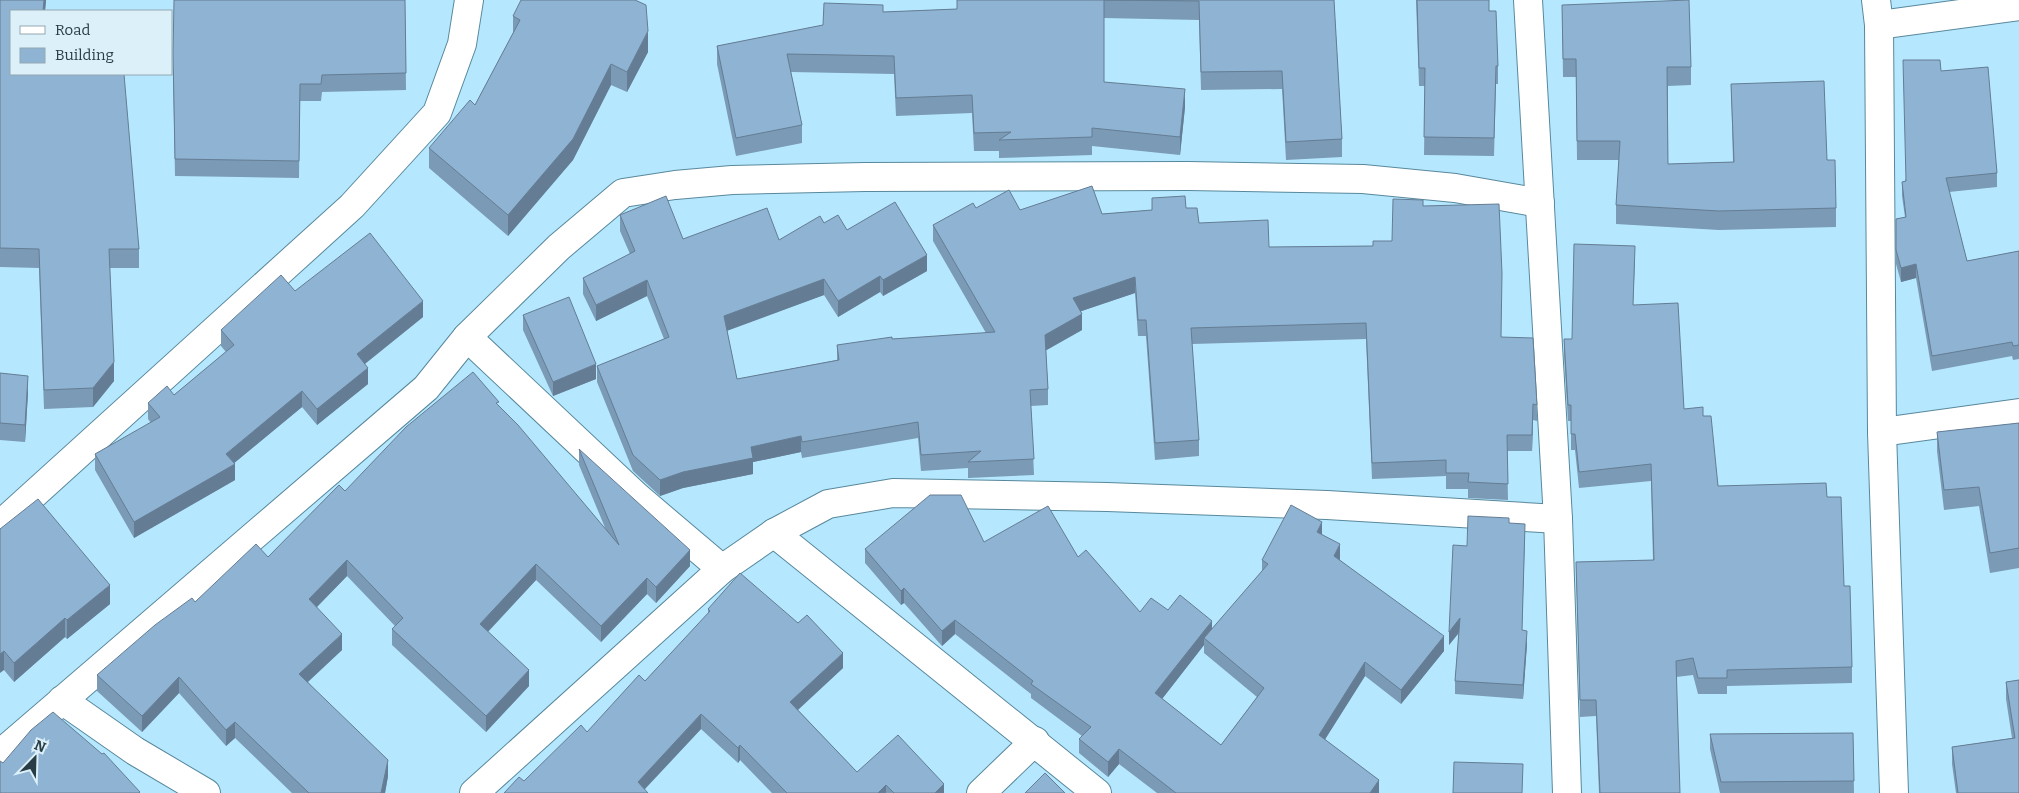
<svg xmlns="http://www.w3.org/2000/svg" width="2019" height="793" font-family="Bitter,serif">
  <rect width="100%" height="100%" fill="#b5e8fe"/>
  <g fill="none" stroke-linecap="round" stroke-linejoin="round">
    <defs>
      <g id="minor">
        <path d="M1528,0L1558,519L1567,793"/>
        <path d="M1876,0L1879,25L1882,432L1894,793"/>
        <path d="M1879,25L2019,6"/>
        <path d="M467,337L636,496L722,569"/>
        <path d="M1882,432L2019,413"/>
        <path d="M0,525L352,206L437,113L462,44L469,0"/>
        <path d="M774,533L1097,793"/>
        <path d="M62,700L135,751L206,793"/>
        <path d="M0,754L426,388L467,337L559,247L623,193L675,185L732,180L865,177L1188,176L1363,179L1455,188L1540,203"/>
        <path d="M474,793L722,569L774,533L828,504L893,493L1107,497L1327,505L1558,519"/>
        <path d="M981,793L1035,741"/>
      </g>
    </defs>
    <use href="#minor" stroke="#58889c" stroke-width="30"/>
    <use href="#minor" stroke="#fff" stroke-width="28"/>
  </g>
  <g fill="#7b9ab5" fill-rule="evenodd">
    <path d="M0,0H46L45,11H11L139,249V268H110L114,381L93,407L44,409L39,268L0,267Z"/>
    <path d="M405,0L406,90L322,92L321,101H300L299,178L175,176L173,70Z"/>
    <path d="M957,0H1334L1342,139V157L1286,160L1282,89L1201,90L1199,20L1104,18V82L1185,107L1180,155L1092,146V155L999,158V151H974L972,113L896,116L894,74L791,72L802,125V143L736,156L717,64V46L823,25L883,12L957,9Z"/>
    <path d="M1416,0H1489V11L1498,66V84H1496L1494,156L1424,155L1425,86H1419Z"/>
    <path d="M1562,5L1691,67V85L1668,86V164L1733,162L1731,84L1827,160L1836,208V227L1719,230L1616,224V205L1619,160H1577L1576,77H1563Z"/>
    <path d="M513,16L648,52L627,92L611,85L573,160L508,236L429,168V148L475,105L513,33Z"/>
    <path d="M1941,71L1997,173V187L1949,192L1967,261L2019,251V359L2013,360L2012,356L1932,371L1916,278L1901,282L1896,264V219L1905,217L1902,196V182L1905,181Z"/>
    <path d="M1152,198L1186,208L1199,223L1269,247L1373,246L1392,241L1423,206L1501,337L1537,405V421L1533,420L1532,451H1507L1508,500L1468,498V489H1446V476L1372,479L1366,339L1192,344L1199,440V456L1155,460L1146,336H1138L1135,293L1081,311L1082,330L1046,350L1048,389V405L1031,406L1034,475L968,478V468L921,471L918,438L802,458L801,452L753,462V474L683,488L660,496L633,471L597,382V366L664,339L647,296L596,321L583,294V278L630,254L620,231V215L683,239L779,240L824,223L847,230L927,271L883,296L880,292L838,317L824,295L727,330L737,379L837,360V345L892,339L986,333L933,241V225L976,208L1102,214L1152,210Z"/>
    <path d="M1635,262L1633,305L1684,409L1703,416L1718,486L1827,497L1844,586L1852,667V683L1727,686V694H1698L1693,675L1676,677L1680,793H1599L1596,716L1580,717L1576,562L1653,560L1651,481L1579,488L1575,450H1571V421H1568L1564,355V339H1572Z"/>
    <path d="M295,291L423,317L365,364L368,384L317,425L302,407L234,463L235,480L134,538L95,470V454L151,423L148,419V403L174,395L226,352L221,346V330Z"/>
    <path d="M523,315L596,379L553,396L523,330Z"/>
    <path d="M0,373L28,393L25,442L0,440Z"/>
    <path d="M499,406L606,530L579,465V449L690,566L656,603L647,594L601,642L536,580L488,632L529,686L486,732L392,645V629L395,626L347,576L317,607L342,650L308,682L388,776L385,793H292L235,738L226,746L179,693L142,732L97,691V675L195,602L268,557L345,491Z"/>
    <path d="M2019,423V568L1990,573L1979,506L1944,510L1937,451V432Z"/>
    <path d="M1509,523L1525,537L1522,630L1527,644L1523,699L1455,694V681L1459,633L1449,645L1467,546Z"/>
    <path d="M0,529L110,604L67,639L65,637L14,682L4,670Z"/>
    <path d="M1322,535L1340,559V560L1444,651L1401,704L1365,676L1325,739L1379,793H1157L1119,764L1108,777L1079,753V739L1082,736L1031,698V694L955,634L942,646L904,603L901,605L865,563V549L984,542L1078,557L1140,612L1168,610L1212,629L1262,572V560ZM1204,645V653L1257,697L1221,745L1162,699Z"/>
    <path d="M708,609L843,668L798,710L857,772L944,793H772L740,760L738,763L701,729L645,789L524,781L587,732L645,681L708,614Z"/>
    <path d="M2019,680V793H1956L1952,764V747L2012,738L2006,699V682Z"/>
    <path d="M1853,733L1854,793H1720L1710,749V734Z"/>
  </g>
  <g fill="#647d94">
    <path d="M44,0H46L45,11H43Z"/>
    <path d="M648,31V52L627,92V72Z"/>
    <path d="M611,64V85L573,160L508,236V215Z"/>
    <path d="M1185,89V107L1180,155V137Z"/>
    <path d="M927,255V271L883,296V280Z"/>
    <path d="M1916,264V278L1901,282V268Z"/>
    <path d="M880,276V292L838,317V301Z"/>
    <path d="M1135,277V293L1073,314V298Z"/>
    <path d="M824,279V295L724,332V316Z"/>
    <path d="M647,280V296L596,321V305Z"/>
    <path d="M423,301V317L357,370V354Z"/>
    <path d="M1082,314V330L1045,351V335Z"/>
    <path d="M114,362V381L93,407V388Z"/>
    <path d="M596,364V379L553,396V382Z"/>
    <path d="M368,368V384L317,425V409Z"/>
    <path d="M28,376V393L25,442V425Z"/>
    <path d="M302,391V407L227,469L235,464V480L134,538V522L226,454Z"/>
    <path d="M1533,404V420L1532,451V435Z"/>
    <path d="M801,436V452L753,462V474L683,488L660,496V480L751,447Z"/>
    <path d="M1322,522V536L1317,532Z"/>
    <path d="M1340,544V559L1334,571V556Z"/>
    <path d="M690,550V566L656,603V587Z"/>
    <path d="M347,560V576L309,615V599Z"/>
    <path d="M536,564V580L480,640V624Z"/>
    <path d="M647,578V594L601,642V626Z"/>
    <path d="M110,585V604L67,639V620Z"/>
    <path d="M904,588V603L901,605V591Z"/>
    <path d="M65,618V637L14,682V663Z"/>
    <path d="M1460,618V631L1449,645V632Z"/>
    <path d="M955,620V634L942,646V631Z"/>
    <path d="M1212,621V635L1204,638V645L1155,708V693Z"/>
    <path d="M1527,631V644L1523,699V685Z"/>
    <path d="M342,634V650L299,690V674Z"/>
    <path d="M1444,636V651L1401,704V690Z"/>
    <path d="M4,651V670L0,673V654Z"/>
    <path d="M843,653V668L790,717V702Z"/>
    <path d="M1365,662V676L1319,749V735Z"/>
    <path d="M529,670V686L486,732V716Z"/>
    <path d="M179,677V693L142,732V716Z"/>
    <path d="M701,714V729L641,793L638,782Z"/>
    <path d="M235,722V738L226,746V730Z"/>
    <path d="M740,745V760L738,763V748Z"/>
    <path d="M1119,749V764L1108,777V762Z"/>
    <path d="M388,760V776L385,793H381Z"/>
    <path d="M1379,780V793H1370Z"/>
    <path d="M944,784V793H935Z"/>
    <path d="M886,785V793H878Z"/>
  </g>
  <g fill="#8fb3d3" stroke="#647d94">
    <path d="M0,0H44L43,11H11V74H124L139,249H109L114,362L93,388L44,390L39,249L0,248Z"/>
    <path d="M174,0H405L406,73L322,75L321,84H300L299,161L175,159L173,53Z"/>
    <path d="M521,0H635L646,5L648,31L627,72L611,64L573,139L508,215L429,148L470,100L475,105L520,20L513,16Z"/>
    <path d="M957,0H1334L1342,139L1286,142L1282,71L1201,72L1199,1L1104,0V82L1185,89L1180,137L1092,128V137L999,140L1011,132L974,133L972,95L896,98L894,56L787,54L802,125L736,138L717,46L823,25L824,3L883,5V12L957,9Z"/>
    <path d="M1417,0H1489V11H1496L1498,66H1496L1494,138L1424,137L1425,68H1419Z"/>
    <path d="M1689,0L1691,67H1667L1668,164L1734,162L1731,84L1824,81L1827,160H1835L1836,208L1719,211L1616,205L1620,141H1577L1576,59H1563L1562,5Z"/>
    <path d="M1903,60H1940L1941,71L1988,67L1997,173L1946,178L1967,261L2019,251V345L2013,346L2012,342L1932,356L1916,264L1901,268L1896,250V219L1906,217L1902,182L1906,181Z"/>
    <path d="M1092,186L1102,214L1152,210V198L1185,196L1186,208H1197L1199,223L1268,220L1269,247L1373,246V241H1392L1393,199L1423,200V206L1499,204L1502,273L1501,337L1533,338L1537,405L1533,404L1532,435H1507L1508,484L1468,482L1469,473H1446V460L1372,463L1366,323L1191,328L1199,440L1155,443L1146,320H1138L1135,277L1073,298L1082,314L1045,335L1048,389L1030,390L1034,459L968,462L981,451L921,455L918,422L802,442L801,436L751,447L753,458L683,472L660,480L633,455L597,366L669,337L647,280L596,305L583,278L635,251L620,215L666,196L683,239L767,208L779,240L820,216L824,223L838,215L847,230L895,202L927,255L883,280L880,276L838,301L824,279L724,316L737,379L839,360L837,345L892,337V339L995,332L933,225L973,203L976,208L1009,190L1020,210Z"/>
    <path d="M370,233L423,301L357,354L368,368L317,409L302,391L226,454L235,464L134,522L95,454L160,417L148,403L167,386L174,395L234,345L221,330L281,275L295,291Z"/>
    <path d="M1574,244L1635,246L1633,305L1678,303L1684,409L1703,407V416H1711L1718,486L1826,483L1827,497H1841L1844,586H1850L1852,667L1727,670V678H1698L1693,658L1676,661L1680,793H1600L1596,700H1580L1576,562L1654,560L1651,464L1579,472L1575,434H1571V405H1568L1564,339H1572Z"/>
    <path d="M569,297L596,364L553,382L523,315Z"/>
    <path d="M473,372L499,402L496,403L518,425L619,545L579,449L690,550L656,587L647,578L601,626L536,564L480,624L529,670L486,716L392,629L403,618L347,560L309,599L342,634L299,674L388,760L381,793H309L235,722L226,730L179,677L142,716L97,675L155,625L192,598L195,602L256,544L268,557L339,485L345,491L406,427Z"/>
    <path d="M0,373L28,376L25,425L0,423Z"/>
    <path d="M2019,423V548L1990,553L1979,487L1944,490L1937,432Z"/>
    <path d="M930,495H961L984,542L1048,506L1078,557L1086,550L1140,612L1151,598L1168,610L1180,595L1212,621L1155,693L1221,745L1264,688L1204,638L1268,564L1262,560L1291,505L1322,522L1317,532L1340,544L1334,556L1444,636L1401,690L1365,662L1319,735L1379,780L1370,793H1176L1119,749L1108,762L1079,739L1091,727L1031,684L1033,681L955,620L942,631L904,588L901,591L865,549Z"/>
    <path d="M38,499L110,585L67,620L65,618L14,663L4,651L0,654V529Z"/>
    <path d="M1468,516L1509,518V523L1525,524L1522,630L1527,631L1523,685L1455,681L1460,618L1449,632L1453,545L1467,546Z"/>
    <path d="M740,573L798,623L807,615L843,653L790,702L857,772L898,735L944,784L935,793H894L886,785L878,793H787L740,745L738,748L701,714L638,782L648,793H504L519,777L524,781L581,725L587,732L639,675L645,681L710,611L708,609Z"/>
    <path d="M2019,680V793H1958L1952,747L2015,738L2006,682Z"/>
    <path d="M53,712L102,754L104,753L140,792L139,793H0V761L3,763L31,730Z"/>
    <path d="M1853,733L1854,781L1721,782L1710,734Z"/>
    <path d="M1454,762L1523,764L1522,793H1453Z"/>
    <path d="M1045,773L1065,793H1025Z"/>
  </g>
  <rect x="10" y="10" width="162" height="65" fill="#dcf0f9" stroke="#94a8b1"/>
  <rect x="20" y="26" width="25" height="8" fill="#ffffff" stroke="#94a8b1"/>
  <text x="55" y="35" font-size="15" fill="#283d45">Road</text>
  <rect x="20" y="48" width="25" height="15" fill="#8fb3d3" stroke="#94a8b1"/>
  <text x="55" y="60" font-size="15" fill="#283d45">Building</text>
  <g transform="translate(35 758) rotate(23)" stroke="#dcf0f9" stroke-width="4" paint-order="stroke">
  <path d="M0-4L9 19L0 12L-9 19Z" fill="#283d45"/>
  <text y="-8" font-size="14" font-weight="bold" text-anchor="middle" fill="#283d45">N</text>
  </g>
</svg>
